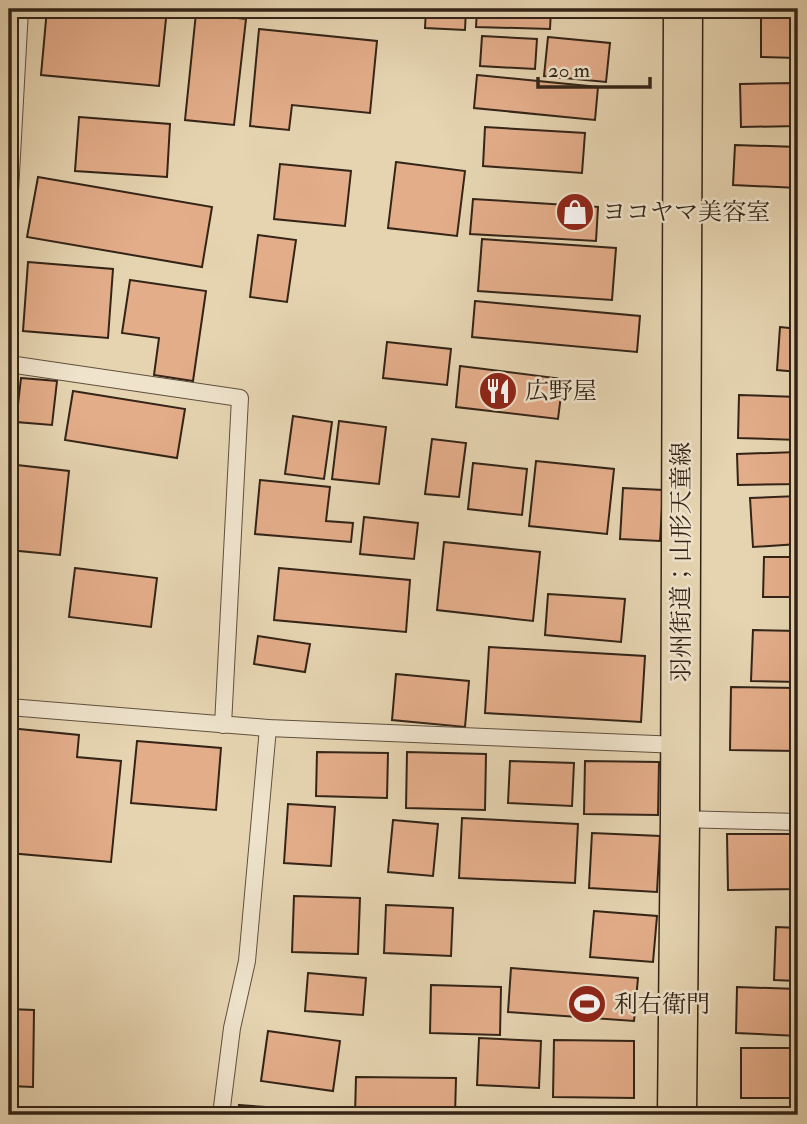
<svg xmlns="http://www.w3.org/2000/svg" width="807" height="1124" font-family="'IM FELL Double Pica','Noto Serif JP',serif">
  <rect width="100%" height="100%" fill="#e6d4b1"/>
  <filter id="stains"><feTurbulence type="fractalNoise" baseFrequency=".00286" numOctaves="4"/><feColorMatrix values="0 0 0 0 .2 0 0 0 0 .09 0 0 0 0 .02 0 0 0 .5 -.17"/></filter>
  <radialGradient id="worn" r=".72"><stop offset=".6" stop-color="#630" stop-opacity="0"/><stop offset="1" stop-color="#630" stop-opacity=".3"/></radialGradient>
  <g fill="#e4ad8a" stroke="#332417" stroke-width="2">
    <path d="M47,9H167L159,86L41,75Z"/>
    <path d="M426,9H466L465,30L425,28Z"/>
    <path d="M477,9H551L550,29L476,27Z"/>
    <path d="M761,9H798V58L761,57Z"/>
    <path d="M196,13L246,19L234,125L185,120Z"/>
    <path d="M259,29L377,41L370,113L292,105L289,130L250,126Z"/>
    <path d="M482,36L537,39L535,69L480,66Z"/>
    <path d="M548,37L610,43L606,82L544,76Z"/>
    <path d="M477,75L598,87L595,120L474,108Z"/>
    <path d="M798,83V126L741,127L740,84Z"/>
    <path d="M79,117L170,124L167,177L75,171Z"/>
    <path d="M485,127L585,133L582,173L483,166Z"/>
    <path d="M735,145L798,147V188L733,185Z"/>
    <path d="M396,162L465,171L457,236L388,228Z"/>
    <path d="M280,164L351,171L345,226L274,219Z"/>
    <path d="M38,177L212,207L202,267L27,237Z"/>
    <path d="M473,199L598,207L596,241L470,234Z"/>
    <path d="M258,235L296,240L287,302L250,297Z"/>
    <path d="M482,239L616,248L612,300L478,291Z"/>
    <path d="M28,262L113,269L108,338L23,331Z"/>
    <path d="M130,280L206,291L193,381L154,375L159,338L122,333Z"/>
    <path d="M475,301L640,316L637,352L472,337Z"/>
    <path d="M780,327L798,329V372L777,370Z"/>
    <path d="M387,342L451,349L447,385L383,378Z"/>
    <path d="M460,366L563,379L558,419L456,407Z"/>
    <path d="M21,378L57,381L52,425L16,422Z"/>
    <path d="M73,391L185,409L177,458L65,440Z"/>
    <path d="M739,395L798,397V440L738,438Z"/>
    <path d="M293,416L332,422L324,479L285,474Z"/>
    <path d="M339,421L386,427L379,484L332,479Z"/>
    <path d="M432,439L466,443L459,497L425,494Z"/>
    <path d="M798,452V484L738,485L737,454Z"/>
    <path d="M536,461L614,469L607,534L529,526Z"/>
    <path d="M473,463L527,469L522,515L468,509Z"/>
    <path d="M17,465L69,471L60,555L9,550Z"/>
    <path d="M260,480L330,487L326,521L353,523L351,542L255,534Z"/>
    <path d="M623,488L663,490L660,541L620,539Z"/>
    <path d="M798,496V544L753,547L750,498Z"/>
    <path d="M364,517L418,523L414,559L360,554Z"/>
    <path d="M444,542L540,552L533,621L437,610Z"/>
    <path d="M764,557H798V597H763Z"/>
    <path d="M75,568L157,578L151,627L69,617Z"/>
    <path d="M279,568L410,580L406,632L274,620Z"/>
    <path d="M548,594L625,599L621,642L545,635Z"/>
    <path d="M753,630L798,631V682L751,681Z"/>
    <path d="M258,636L310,644L305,672L254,664Z"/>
    <path d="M489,647L645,656L641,722L485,713Z"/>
    <path d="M396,674L469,681L465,727L392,720Z"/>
    <path d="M731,687L798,688V751L730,750Z"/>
    <path d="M9,728L79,735L77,757L121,761L111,862L9,853Z"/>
    <path d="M137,741L221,748L216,810L131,803Z"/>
    <path d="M317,752L388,753L387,798L316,796Z"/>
    <path d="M407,752L486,754L485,810L406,808Z"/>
    <path d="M510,761L574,763L572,806L508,803Z"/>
    <path d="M585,761L659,762L658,815L584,814Z"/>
    <path d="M288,804L335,807L331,866L284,863Z"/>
    <path d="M462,818L578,824L575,883L459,878Z"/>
    <path d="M393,820L438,824L433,876L388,872Z"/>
    <path d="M592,833L660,836L657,892L589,888Z"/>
    <path d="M727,834H798V889L728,890Z"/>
    <path d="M294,896L360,898L358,954L292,952Z"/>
    <path d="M386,905L453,908L451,956L384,953Z"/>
    <path d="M594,911L657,916L653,962L590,957Z"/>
    <path d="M776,927L798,928V981L774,980Z"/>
    <path d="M511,968L638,978L634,1021L508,1012Z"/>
    <path d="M308,973L366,978L363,1015L305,1011Z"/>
    <path d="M431,985L501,987L500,1035L430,1033Z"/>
    <path d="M737,987L798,989V1036L736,1033Z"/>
    <path d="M9,1009L34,1010L33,1087L9,1086Z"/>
    <path d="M268,1031L340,1041L333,1091L261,1081Z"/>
    <path d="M479,1038L541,1041L539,1088L477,1085Z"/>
    <path d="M554,1040L634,1041V1098L553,1097Z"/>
    <rect x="741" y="1048" width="57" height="50"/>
    <path d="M356,1077L456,1078L455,1115H355Z"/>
    <path d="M239,1105L265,1107L264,1115H238Z"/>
    <path d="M527,1109V1115H470V1110Z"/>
    <path d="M648,1112V1115H538V1113Z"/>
  </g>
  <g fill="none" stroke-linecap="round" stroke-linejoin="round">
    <defs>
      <g id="lane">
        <path d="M9,210L20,9"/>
        <path d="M9,364L240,398L223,725"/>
        <path d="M9,707L268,728L680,745"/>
        <path d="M680,819L798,822"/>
        <path d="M221,1115L232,1028L247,961L268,728"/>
      </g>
      <path id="primary" d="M677,1115L680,819L683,9"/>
    </defs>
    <use href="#lane" stroke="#60503e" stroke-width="18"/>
    <use href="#primary" stroke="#332417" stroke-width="41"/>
    <use href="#lane" stroke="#efe3cc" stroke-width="16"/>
    <use href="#primary" stroke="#e6d4b1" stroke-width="38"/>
  </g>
  <defs>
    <symbol id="shop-disc" viewBox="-11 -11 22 22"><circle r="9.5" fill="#8f2418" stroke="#efe3cc"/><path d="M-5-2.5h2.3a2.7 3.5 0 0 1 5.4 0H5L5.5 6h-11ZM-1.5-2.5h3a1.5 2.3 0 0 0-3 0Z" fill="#fff"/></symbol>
    <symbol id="restaurant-disc" viewBox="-11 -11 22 22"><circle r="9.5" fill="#8f2418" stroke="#efe3cc"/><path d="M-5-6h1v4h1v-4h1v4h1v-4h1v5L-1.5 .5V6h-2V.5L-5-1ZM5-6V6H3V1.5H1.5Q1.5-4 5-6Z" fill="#fff"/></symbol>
    <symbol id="stadium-disc" viewBox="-11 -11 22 22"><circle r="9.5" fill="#8f2418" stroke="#efe3cc"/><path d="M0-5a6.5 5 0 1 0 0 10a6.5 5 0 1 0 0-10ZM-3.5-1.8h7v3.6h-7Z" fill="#fff"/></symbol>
  </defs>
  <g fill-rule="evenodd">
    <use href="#shop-disc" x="553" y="190" width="44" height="44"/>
    <use href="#restaurant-disc" x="476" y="369" width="44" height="44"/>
    <use href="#stadium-disc" x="565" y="982" width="44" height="44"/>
  </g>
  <g text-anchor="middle" stroke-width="5" stroke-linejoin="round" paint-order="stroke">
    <g font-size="24" fill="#332417" stroke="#efe3cc" text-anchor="start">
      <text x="602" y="220">ヨコヤマ美容室</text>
      <text x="525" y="399">広野屋</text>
      <text x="614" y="1012">利右衛門</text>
    </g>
    <g font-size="24" fill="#332417" stroke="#efe3cc">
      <text transform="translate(681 562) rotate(-90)" y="8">羽州街道；山形天童線</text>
    </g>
  </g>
  <rect width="807" height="1124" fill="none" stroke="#e6d4b1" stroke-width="35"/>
  <rect x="10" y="10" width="786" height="1103" fill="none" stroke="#332417" stroke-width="3.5"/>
  <rect x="18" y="18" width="772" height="1089" fill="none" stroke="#332417" stroke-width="2"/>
  <path d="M538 77v10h112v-10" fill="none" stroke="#332417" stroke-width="3.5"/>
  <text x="548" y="77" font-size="21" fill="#332417" stroke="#efe3cc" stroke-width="5" paint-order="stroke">20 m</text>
  <rect width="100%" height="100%" filter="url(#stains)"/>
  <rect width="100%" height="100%" fill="url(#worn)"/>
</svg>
